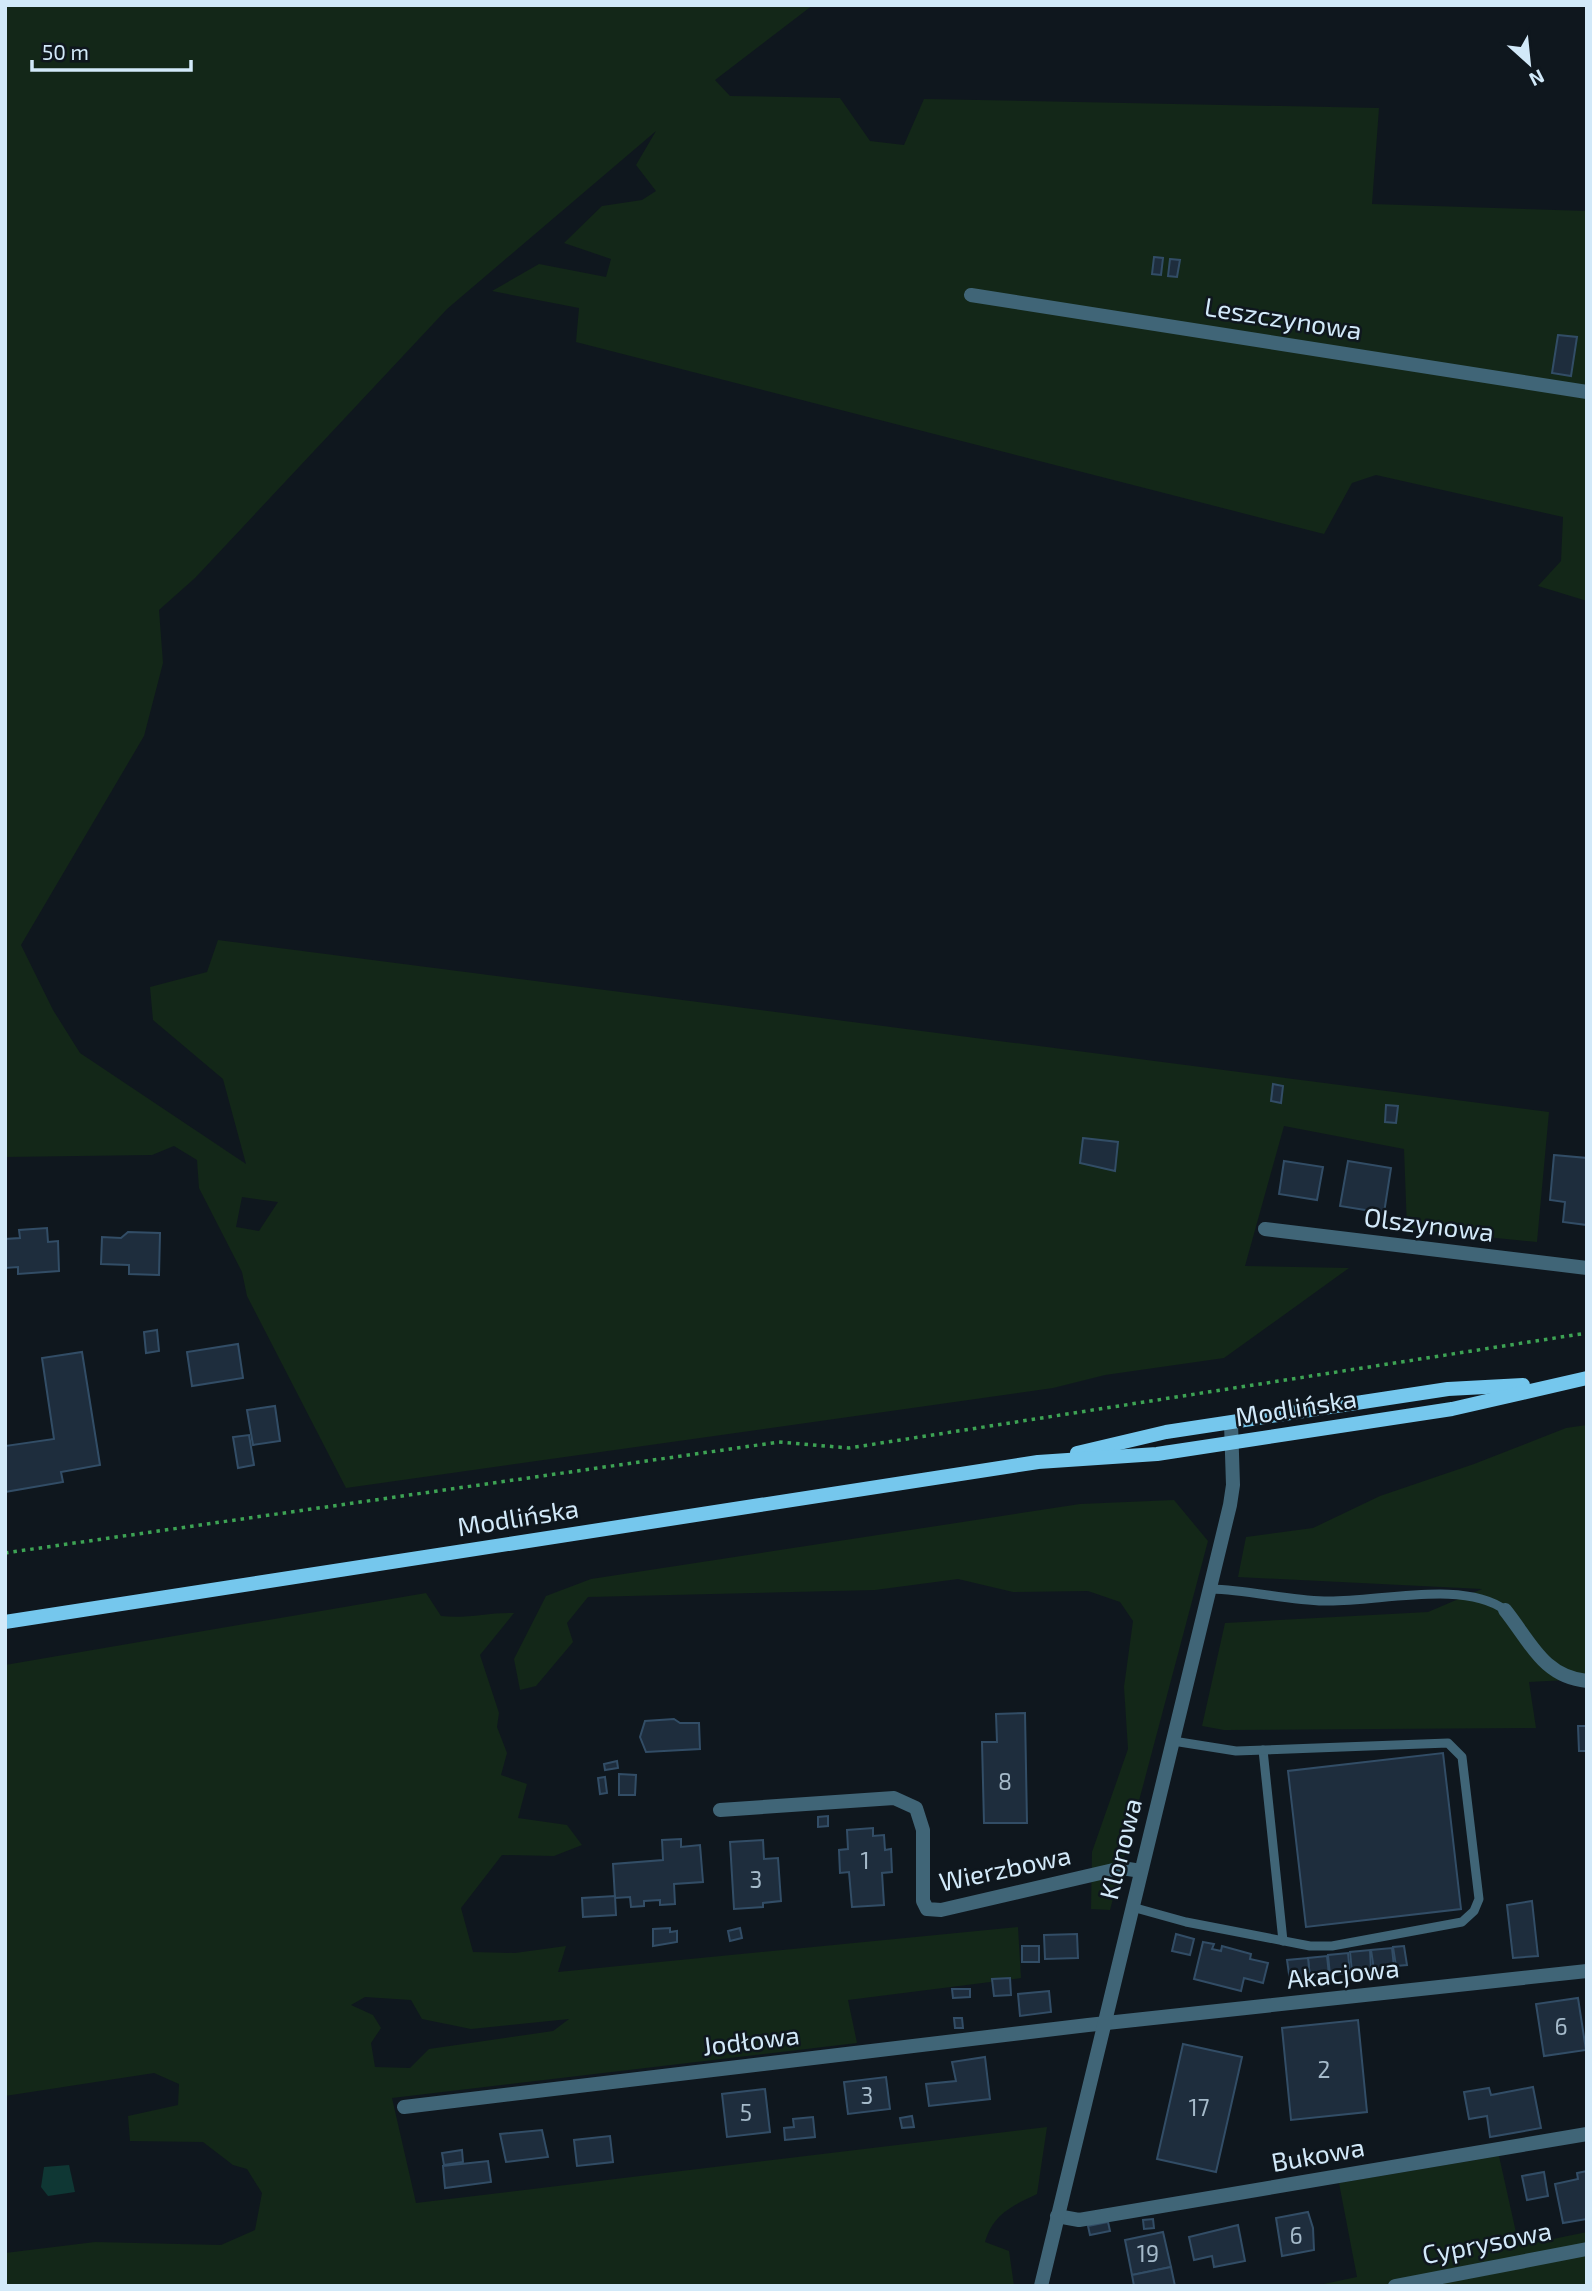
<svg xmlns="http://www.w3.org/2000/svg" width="1592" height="2291" font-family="'Exo 2',sans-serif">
  <rect width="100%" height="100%" fill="#0f171e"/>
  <g fill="#132718" fill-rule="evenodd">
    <path d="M5,5H813L715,80L730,96L840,98L870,141L904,145L924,99L1379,108L1372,204L1587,211V601L1538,586L1561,561L1563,517L1376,475L1352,483L1324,534L576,342L579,308L492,291L539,264L606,277L611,259L564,243L602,206L642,200L656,191L636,165L656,131L447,309L195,578L159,610L163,663L144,736L21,945L53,1010L80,1053L246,1164L223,1079L153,1020L150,987L207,972L218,940L1549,1112L1537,1242L1407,1229L1404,1149L1284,1126L1245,1266L1349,1268L1224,1358L1105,1375L1053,1388L346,1488L247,1296L242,1272L199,1188L197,1160L174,1146L152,1155L5,1157ZM242,1197L278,1202L259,1231L236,1227Z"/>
    <path d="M1587,1425V1679L1529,1682L1536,1728L1224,1730L1202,1726L1225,1623L1428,1612L1482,1589L1238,1577L1246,1537L1313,1528L1380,1496L1474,1464L1566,1428Z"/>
    <path d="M1174,1500L1208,1541L1110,1910L1091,1909L1092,1852L1128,1749L1124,1687L1133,1621L1120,1602L1088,1591L1013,1592L958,1579L875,1590L588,1597L567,1623L573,1642L536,1686L520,1690L514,1659L546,1596L591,1579L1080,1504Z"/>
    <path d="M426,1593L441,1616C467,1619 489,1612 514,1613L480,1655L499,1713L497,1727L507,1753L501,1775L527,1784L518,1818L567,1825L582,1845L554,1856L502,1855L461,1908L473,1952L515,1953L566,1946L558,1972L1018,1927L1021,1978L848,2000L857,2043L392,2098L416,2203L1047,2127L1037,2194C1012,2206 993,2214 985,2242L1009,2251L1014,2286H5V2253L95,2242L221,2245L255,2230L262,2193L247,2169L233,2165L203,2142L130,2141L128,2116L178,2105L179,2084L154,2073L5,2096V1665ZM365,1997L411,2000L422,2019L471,2029L569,2019L553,2031L429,2049L410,2068L375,2067L371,2043L381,2028L373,2015L351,2005Z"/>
    <path d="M1499,2156L1519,2246L1587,2232V2286H1314L1357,2277L1339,2183Z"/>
  </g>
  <path fill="#0f3734" d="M69,2165L75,2192L48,2196L41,2187L44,2167Z"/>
  <g fill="#1e2d3d" stroke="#324d66" stroke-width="2">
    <path d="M1154,257L1163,258L1161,275L1152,274Z"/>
    <path d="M1170,259L1180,260L1177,277L1168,276Z"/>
    <path d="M1558,335L1577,337L1571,376L1552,373Z"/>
    <path d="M1273,1084L1283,1086L1281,1103L1271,1101Z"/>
    <path d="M1386,1105L1398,1106L1396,1123L1385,1122Z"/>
    <path d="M1083,1138L1118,1142L1115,1171L1080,1163Z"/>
    <path d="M1554,1155L1587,1158V1225L1563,1222L1565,1202L1550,1200Z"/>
    <path d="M1284,1161L1323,1167L1317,1200L1279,1194Z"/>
    <path d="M1348,1161L1391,1168L1384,1213L1340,1206Z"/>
    <path d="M47,1228L48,1242L58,1241L59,1271L18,1274V1267L5,1268V1239L20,1238L19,1230Z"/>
    <path d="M128,1232L160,1233L159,1275L129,1274V1265L101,1264L102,1237L121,1238Z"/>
    <path d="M157,1330L159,1351L146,1353L144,1332Z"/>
    <path d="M238,1344L243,1378L192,1386L187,1352Z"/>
    <path d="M82,1352L100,1465L61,1472L63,1482L5,1492V1446L54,1439L42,1358Z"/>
    <path d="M275,1406L280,1441L253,1445L247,1410Z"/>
    <path d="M249,1435L254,1465L238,1468L233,1437Z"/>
    <path d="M1025,1713L1027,1823H984L982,1742H997L996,1714Z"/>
    <path d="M674,1719L680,1723H699L700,1749L646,1752L640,1737L645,1721Z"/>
    <path d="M1578,1726H1587V1751H1579Z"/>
    <path d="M1443,1753L1461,1909L1306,1927L1288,1771Z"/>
    <path d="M617,1761L618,1768L605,1770L604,1764Z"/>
    <path d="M619,1774L636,1775L635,1795H619Z"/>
    <path d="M605,1777L607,1793L600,1794L598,1778Z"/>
    <path d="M828,1816V1826L818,1827V1817Z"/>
    <path d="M873,1828V1836L884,1835L885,1850L891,1849L892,1872L882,1873L884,1905L852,1907L849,1872L840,1873L839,1850L848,1849L847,1830Z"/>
    <path d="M681,1839V1847L700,1845L703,1882L674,1884L675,1904L660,1905V1900L644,1901V1906L631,1907L630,1897L615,1898L613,1864L663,1860L662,1840Z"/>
    <path d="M763,1840L764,1859L778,1858L781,1901L763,1903V1907L734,1909L730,1842Z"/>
    <path d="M615,1896L616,1915L583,1917L582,1898Z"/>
    <path d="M1532,1901L1538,1956L1513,1958L1507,1905Z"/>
    <path d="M670,1928V1932L677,1931V1942L653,1946V1929Z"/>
    <path d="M740,1928L742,1938L730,1941L728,1931Z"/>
    <path d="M1077,1934L1078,1958L1045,1959L1044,1935Z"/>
    <path d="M1176,1934L1194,1939L1190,1955L1172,1951Z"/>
    <path d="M1203,1942L1214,1944L1212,1949L1221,1951L1222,1946L1251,1954L1250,1959L1268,1963L1263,1983L1244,1978L1241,1991L1194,1979Z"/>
    <rect x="1022" y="1946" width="17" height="16"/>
    <path d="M1404,1946L1407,1965L1396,1966L1393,1947Z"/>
    <path d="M1392,1948L1394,1967L1374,1970L1371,1950Z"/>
    <path d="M1370,1950L1371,1970L1352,1972L1350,1952Z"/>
    <path d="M1348,1953L1350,1973L1330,1975L1328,1955Z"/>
    <path d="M1327,1956L1329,1975L1310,1977L1308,1958Z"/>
    <path d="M1308,1958L1310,1978L1290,1981L1287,1960Z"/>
    <path d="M1010,1978L1011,1995L994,1996L992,1979Z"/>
    <path d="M952,1989H970V1997L953,1998Z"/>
    <path d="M1049,1991L1051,2012L1020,2016L1018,1994Z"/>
    <path d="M1578,1998L1586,2050L1544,2056L1536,2004Z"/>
    <path d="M954,2018H962L963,2028H955Z"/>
    <path d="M1358,2020L1367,2112L1291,2120L1282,2028Z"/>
    <path d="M1183,2044L1242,2057L1216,2172L1157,2159Z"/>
    <path d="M985,2057L990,2099L929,2106L926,2084L956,2081L952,2062Z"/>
    <path d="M886,2077L890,2109L848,2114L844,2082Z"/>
    <path d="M1533,2087L1541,2128L1490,2137L1487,2116L1469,2119L1464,2092L1489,2088L1491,2095Z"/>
    <path d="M765,2089L770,2132L727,2137L722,2094Z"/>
    <path d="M912,2116L914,2127L902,2128L900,2118Z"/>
    <path d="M813,2117L815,2137L785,2140L784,2128L794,2127L793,2119Z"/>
    <path d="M542,2130L548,2157L506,2162L500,2134Z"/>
    <path d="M610,2136L613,2162L577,2166L574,2140Z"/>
    <path d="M462,2150L463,2162L444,2165L442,2153Z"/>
    <path d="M488,2161L491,2182L445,2188L443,2166Z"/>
    <path d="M1587,2171V2219L1563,2223L1555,2184L1578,2179L1577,2173Z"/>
    <path d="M1544,2172L1548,2196L1527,2200L1522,2176Z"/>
    <path d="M1308,2212L1313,2228L1314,2250L1282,2256L1276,2218Z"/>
    <path d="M1153,2219L1154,2228L1144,2229L1143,2220Z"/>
    <path d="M1108,2222L1110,2231L1090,2235L1088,2226Z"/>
    <path d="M1238,2225L1245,2261L1214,2267L1212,2256L1194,2260L1189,2237Z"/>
    <path d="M1163,2232L1171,2267L1132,2275L1125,2240Z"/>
    <path d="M1171,2267L1175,2286H1134L1132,2275Z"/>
  </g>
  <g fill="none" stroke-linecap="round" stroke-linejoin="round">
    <path stroke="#3da354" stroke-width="3.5" stroke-dasharray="3.5 5" stroke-linecap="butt" d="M5,1553L779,1442L849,1448L1587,1333"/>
    <g stroke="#406577" stroke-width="9">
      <path d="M1211,1589C1249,1590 1286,1600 1324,1601C1375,1603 1463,1579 1505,1610"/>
      <path d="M1263,1750L1283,1941"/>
      <path d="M1132,1907L1186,1922L1310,1946H1332L1462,1922L1474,1911L1479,1899L1462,1757L1448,1743L1236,1751L1173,1741"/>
    </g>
    <g stroke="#406577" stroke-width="14">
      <path d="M971,295L1587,392"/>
      <path d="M1265,1229L1587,1268"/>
      <path d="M1505,1610C1530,1641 1543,1677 1587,1681"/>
      <path d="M720,1810L894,1798L916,1808L923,1830V1901L927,1909L941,1910L1122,1868L1141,1871"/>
      <path d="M404,2107L1088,2025L1587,1971"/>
      <path d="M1057,2216L1079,2220L1587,2134"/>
      <path d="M1395,2286L1587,2249"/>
    </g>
    <path stroke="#406577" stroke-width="14" d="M1041,2286L1230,1505L1233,1485L1231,1423"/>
    <g stroke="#75c7ed" stroke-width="14">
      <path d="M1077,1453L1166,1432L1448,1389L1523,1385"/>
      <path d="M5,1622L1038,1462L1157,1454L1452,1409L1587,1378"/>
    </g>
  </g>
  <g text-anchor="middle" stroke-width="5" stroke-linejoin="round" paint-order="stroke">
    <g font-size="23" fill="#a5baca">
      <text x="1005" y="1790">8</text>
      <text x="865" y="1869">1</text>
      <text x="756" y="1888">3</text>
      <text x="1561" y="2035">6</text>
      <text x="1324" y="2078">2</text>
      <text x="867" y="2104">3</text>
      <text x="1199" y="2116">17</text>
      <text x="746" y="2121">5</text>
      <text x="1296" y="2244">6</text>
      <text x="1148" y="2262">19</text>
    </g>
    <g font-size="26" fill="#d2e9f9" stroke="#0f171e">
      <text transform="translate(1283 319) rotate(9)" y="9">Leszczynowa</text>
      <text transform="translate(1429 1225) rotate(7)" y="9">Olszynowa</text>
      <text transform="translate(1296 1408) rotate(-9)" y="9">Modlińska</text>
      <text transform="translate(518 1518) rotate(-9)" y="9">Modlińska</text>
      <text transform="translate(1121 1849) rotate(-76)" y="9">Klonowa</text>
      <text transform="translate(1005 1869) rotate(-12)" y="9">Wierzbowa</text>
      <text transform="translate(1343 1974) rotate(-6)" y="9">Akacjowa</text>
      <text transform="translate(751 2041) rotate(-7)" y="9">Jodłowa</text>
      <text transform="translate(1318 2155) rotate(-10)" y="9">Bukowa</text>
      <text transform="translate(1487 2243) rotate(-11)" y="9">Cyprysowa</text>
    </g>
  </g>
  <rect width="1592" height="2291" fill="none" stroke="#d2e9f9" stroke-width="14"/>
  <g transform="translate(1529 63) rotate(153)" stroke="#0f171e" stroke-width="5" paint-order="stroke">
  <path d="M0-5L12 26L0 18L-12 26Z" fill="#d2e9f9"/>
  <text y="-10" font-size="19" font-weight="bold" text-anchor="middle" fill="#d2e9f9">N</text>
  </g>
  <path d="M32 60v10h159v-10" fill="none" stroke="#d2e9f9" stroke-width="3.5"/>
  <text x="42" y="60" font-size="21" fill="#d2e9f9" stroke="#0f171e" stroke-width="5" paint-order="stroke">50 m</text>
</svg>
